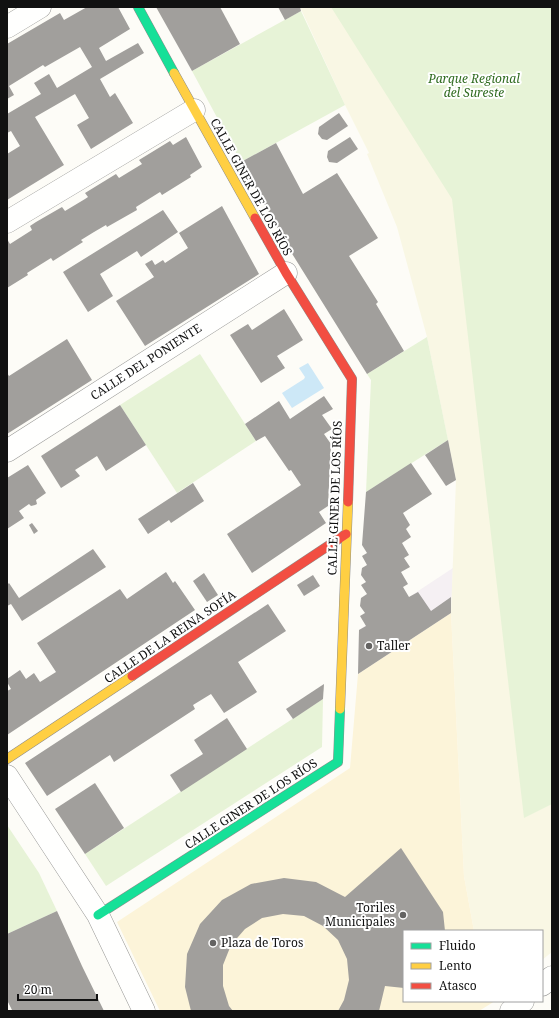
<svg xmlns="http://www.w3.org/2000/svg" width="559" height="1018" font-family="'Noto Serif',serif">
  <rect width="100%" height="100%" fill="#fdfcf7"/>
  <path fill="#f5f0f3" d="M453,568L451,613L358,674L359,630Z"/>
  <path fill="#f9f7e4" d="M300,7H552V952L542,960V931H474L464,876L451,613L456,480L427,337L397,227L367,154L369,153L345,105Z"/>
  <g fill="#e7f3d7">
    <path d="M331,7H552V804L524,818L452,199Z"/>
    <path d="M301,11L345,105L241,162L192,71Z"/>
    <path d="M427,337L448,440L366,492L371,380L367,374Z"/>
    <path d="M200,354L256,441L177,493L120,405Z"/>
    <path d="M323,699L322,747L106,886L85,854Z"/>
    <path d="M7,825L39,873L57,911L7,934Z"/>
  </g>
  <path fill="#fcf4d9" d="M451,613L464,876L474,931H404V1001H495L479,1011H160L117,922L350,768L358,674Z"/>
  <path fill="#cde8f7" d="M308,363L324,388L292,408L282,393L304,379L305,377L299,368Z"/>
  <g fill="#a19f9c">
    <path d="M87,7H118L130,29L99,48L106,61L138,43L144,53L100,79L110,97L115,93L133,123L91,149L77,125L89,118L75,94L35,117L64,165L7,200V154L20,146L11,131L7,133V114L41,94L34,83L49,74L57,88L92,67L80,47L45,67L43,65L9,86L14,95L7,99V44L60,13L64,20Z"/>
    <path d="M156,7H220L240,44L192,71Z"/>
    <path d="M278,7H300L301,11L285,20Z"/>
    <path d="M339,113L348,126L327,140L322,139L318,134L319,127Z"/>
    <path d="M186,137L202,167L190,175L191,177L162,195L160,192L136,207L137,210L107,227L106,225L94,232L81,240L83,242L53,261L51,258L27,273L28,275L7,288V239L10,244L32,230L30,226L36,222L62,207L65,211L85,199L88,197L85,193L116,174L119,178L142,164L139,160L170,141L173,145Z"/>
    <path d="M350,137L358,149L337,163L329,162L327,157L328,151Z"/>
    <path d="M276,143L303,194L337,173L378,238L349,256L378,302L376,304L404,351L367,374L291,252L241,162Z"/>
    <path d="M222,206L259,274L145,346L116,301L154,277L145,264L152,260L155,265L163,260L165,263L188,248L179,233Z"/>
    <path d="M163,210L178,232L141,257L137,251L100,274L113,296L88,312L63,272Z"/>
    <path d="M284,309L303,340L277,356L285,368L261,383L230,335L248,324L252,330Z"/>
    <path d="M67,339L92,380L7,434V373L9,376Z"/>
    <path d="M324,396L333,409L322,415L332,429L324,434L331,444L328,506L319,512L326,523L252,573L227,534L301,485L291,470L289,471L265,436L256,441L245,424L279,401L290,419Z"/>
    <path d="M120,405L146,445L106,471L97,456L75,470L80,476L61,488L41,456Z"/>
    <path d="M448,440L456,480L446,486L425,455Z"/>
    <path d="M411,463L432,494L403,513L410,525L406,529L411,537L402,543L409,555L404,558L410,567L401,572L408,584L403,587L409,597L418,592L431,611L451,597V613L358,674L359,630L366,626L360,616L365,613L360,606L361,598L367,594L361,585L366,582L361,575L362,568L367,565L362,556L367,553L362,545L366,492Z"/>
    <path d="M28,465L46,493L36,500L37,504L35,505L31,506L29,504L19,511L24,518L7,529V478Z"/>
    <path d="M193,483L204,501L171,523L169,520L148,534L138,519Z"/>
    <path d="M32,523L38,531L34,534L29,525Z"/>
    <path d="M93,549L106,567L22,621L11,604L7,606V585L9,583L19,598Z"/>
    <path d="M166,572L173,583L175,581L195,610L7,735V691L11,689L7,682V679L20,670L26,679L34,673L40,682L56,672L37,643L120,589L127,599Z"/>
    <path d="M204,573L218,595L207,602L193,581Z"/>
    <path d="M313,575L320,586L304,596L297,585Z"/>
    <path d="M268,604L286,631L238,662L257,692L224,713L211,694L193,705L195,709L114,762L110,755L47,796L25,763Z"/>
    <path d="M324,684L323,699L293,719L286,709Z"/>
    <path d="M227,718L247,749L181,792L170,775L203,754L194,740Z"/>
    <path d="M95,783L124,828L85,854L55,809Z"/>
    <path d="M401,848L443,912L445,931H404V988L385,986L379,1011H338L344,1000L349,980L347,959L338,940L323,926L304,916L283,914L262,918L245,929L231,945L223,965V986L229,1006L233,1011H191L185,987L187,954L200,924L222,900L251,884L284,878L316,882L345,897Z"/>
    <path d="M57,911L82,966L104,1011L12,1010L7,1000V934Z"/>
  </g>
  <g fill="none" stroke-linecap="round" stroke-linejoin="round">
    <defs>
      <g id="street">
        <path d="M7,27L40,7"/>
        <path d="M7,222L194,110"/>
        <path d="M7,451L286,273"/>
        <path d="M7,776L98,915L144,1011"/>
        <path d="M542,985L552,977"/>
        <path d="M511,1011L523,1001"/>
      </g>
      <g id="fast">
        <path d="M138,7L174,73"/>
        <path d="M98,915L338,762L340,709"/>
      </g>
      <g id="slow">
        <path d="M174,73L255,218"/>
        <path d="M340,709L348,502"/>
        <path d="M7,759L132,676"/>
      </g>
      <g id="jam">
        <path d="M255,218L286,273L352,379L348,502"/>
        <path d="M132,676L346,534"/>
      </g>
    </defs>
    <use href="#street" stroke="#979795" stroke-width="23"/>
    <use href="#fast" stroke="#8e8d8b" stroke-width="10"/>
    <use href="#slow" stroke="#8e8d8b" stroke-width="10"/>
    <use href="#jam" stroke="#8e8d8b" stroke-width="10"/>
    <use href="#street" stroke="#fffffe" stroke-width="22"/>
    <use href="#fast" stroke="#16e098" stroke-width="9"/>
    <use href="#slow" stroke="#ffcf43" stroke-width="9"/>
    <use href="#jam" stroke="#f24e42" stroke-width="9"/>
  </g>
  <g fill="#646362" stroke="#fff" stroke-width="1.5">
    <circle cx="369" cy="646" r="4"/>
    <circle cx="403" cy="915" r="4"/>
    <circle cx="213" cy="943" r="4"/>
  </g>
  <g text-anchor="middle" stroke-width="4" stroke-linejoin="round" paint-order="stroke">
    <g font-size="12" font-style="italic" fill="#2f6b1f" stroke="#fff">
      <text x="474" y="83">Parque Regional<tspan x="474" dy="14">del Sureste</tspan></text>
    </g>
    <g font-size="12" fill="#111" stroke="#fff">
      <text transform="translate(251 187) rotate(61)" y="4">CALLE GINER DE LOS RÍOS</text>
      <text transform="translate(146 362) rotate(-33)" y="4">CALLE DEL PONIENTE</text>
      <text transform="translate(335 498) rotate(-88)" y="4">CALLE GINER DE LOS RÍOS</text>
      <text transform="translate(170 637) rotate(-34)" y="4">CALLE DE LA REINA SOFÍA</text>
      <text transform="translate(251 804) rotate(-33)" y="4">CALLE GINER DE LOS RÍOS</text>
    </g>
    <g font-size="12" fill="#111" stroke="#fff" text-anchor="start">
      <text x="377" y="650">Taller</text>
      <text x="395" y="912" text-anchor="end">Toriles<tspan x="395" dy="14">Municipales</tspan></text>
      <text x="221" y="947">Plaza de Toros</text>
    </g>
  </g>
  <rect width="559" height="1018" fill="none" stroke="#111111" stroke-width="16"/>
  <rect x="403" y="930" width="140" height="72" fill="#ffffff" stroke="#a0a0a0"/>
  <rect x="411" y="943" width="20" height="6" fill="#16e098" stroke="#a0a0a0"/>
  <text x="439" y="950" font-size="12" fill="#111111">Fluido</text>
  <rect x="411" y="963" width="20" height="6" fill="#ffcf43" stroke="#a0a0a0"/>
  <text x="439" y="970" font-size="12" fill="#111111">Lento</text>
  <rect x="411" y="983" width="20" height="6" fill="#f24e42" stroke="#a0a0a0"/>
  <text x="439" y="990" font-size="12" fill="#111111">Atasco</text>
  <path d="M18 994v6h79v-6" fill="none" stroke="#111111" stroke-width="2"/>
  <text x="24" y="994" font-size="12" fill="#111111" stroke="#ffffff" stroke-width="3" paint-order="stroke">20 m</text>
</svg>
